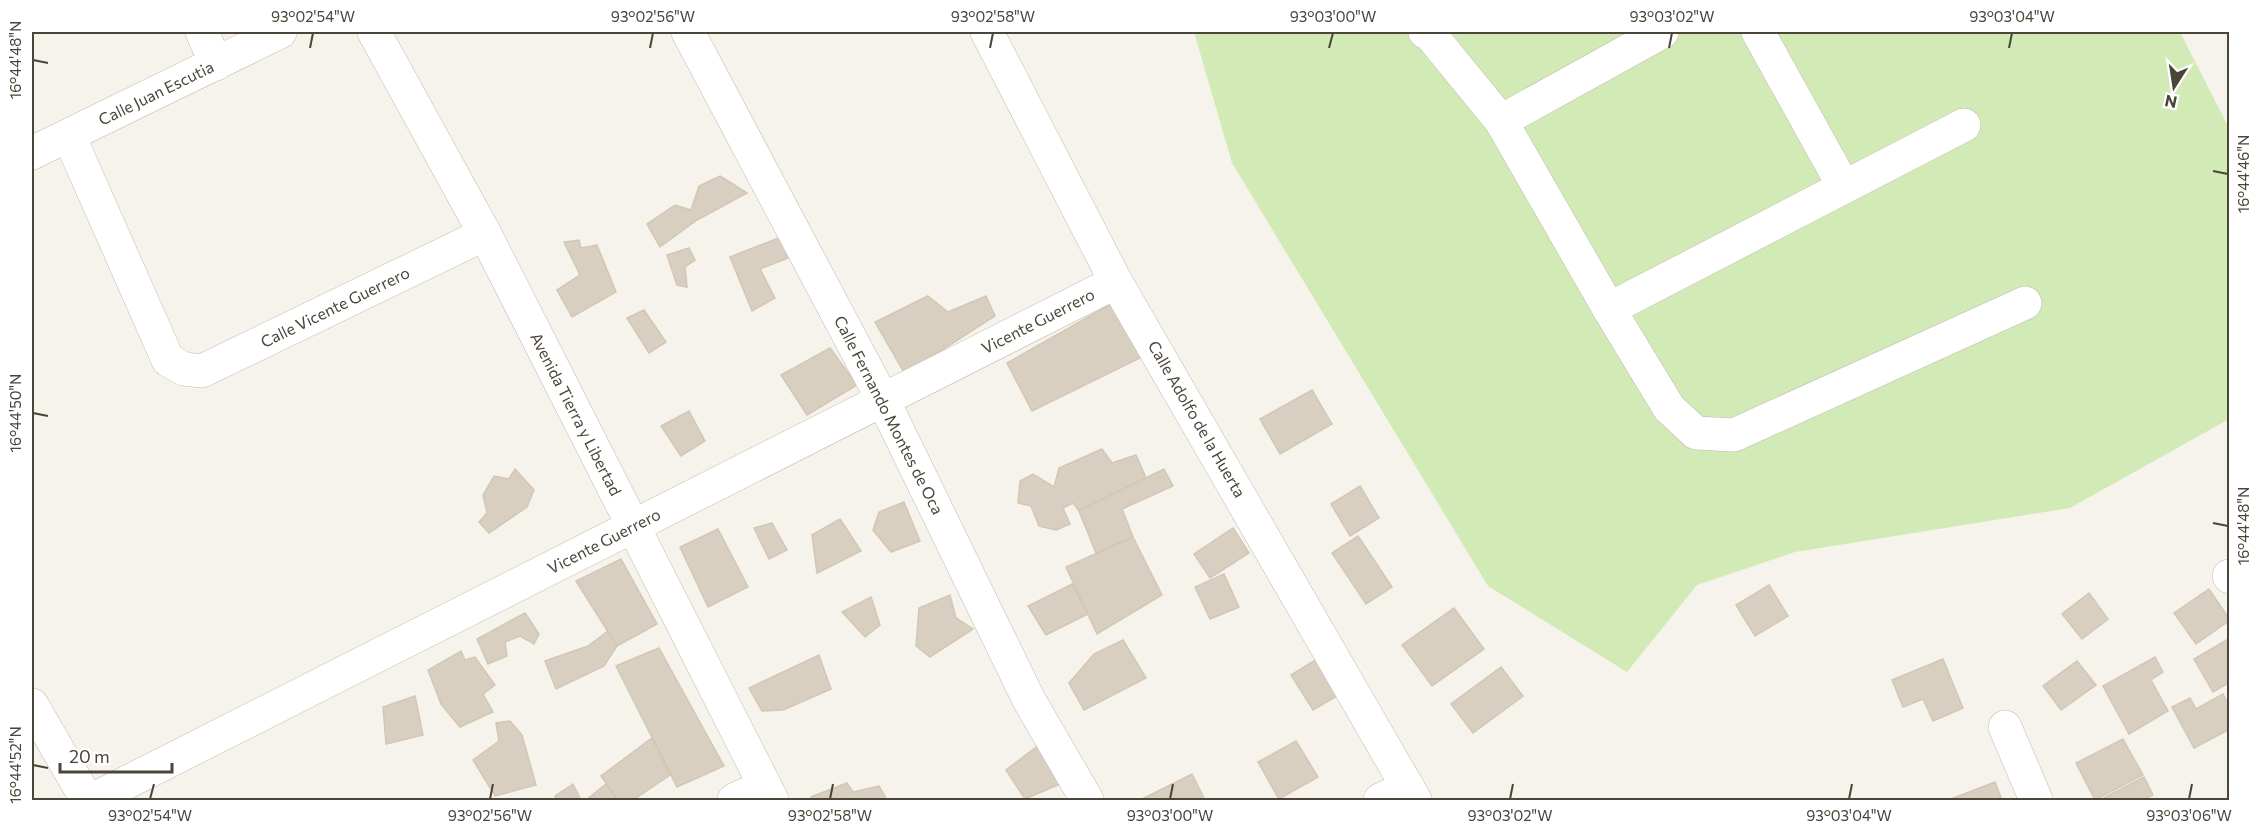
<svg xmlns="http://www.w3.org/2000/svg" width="2261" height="832" font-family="Commissioner,sans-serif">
  <rect width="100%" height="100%" fill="#f6f3ec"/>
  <path fill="#d2eab5" d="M1194,32H2180L2229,128V419L2070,508L1795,552L1697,585L1627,672L1488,586L1232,163Z"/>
  <g fill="#d8cfc1" stroke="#d3c7b4" stroke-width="1.5">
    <path d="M720,176L747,193L697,220L660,247L647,224L675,205L691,210L699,186Z"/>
    <path d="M781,237L788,258L760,269L775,298L752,311L730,257Z"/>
    <path d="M579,240L581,248L597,245L616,292L572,317L557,290L580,275L564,242Z"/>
    <path d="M689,248L695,260L685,267L687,287L677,285L667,255Z"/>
    <path d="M928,296L948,312L986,296L995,316L905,374L875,322Z"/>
    <path d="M1118,300L1150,353L1032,411L1007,363Z"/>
    <path d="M644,310L666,342L649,353L627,318Z"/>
    <path d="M830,348L857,385L807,415L781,375Z"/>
    <path d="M1312,390L1332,424L1280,454L1260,419Z"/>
    <path d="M689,411L705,441L681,456L661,426Z"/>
    <path d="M1102,449L1112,463L1136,455L1146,478L1079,511L1073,503L1063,508L1070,524L1056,530L1039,526L1031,506L1018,503L1020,481L1033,474L1054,487L1059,468Z"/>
    <path d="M515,469L534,490L527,507L489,533L479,522L487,513L483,495L494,476L509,479Z"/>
    <path d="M1164,469L1173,486L1122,509L1133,537L1096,553L1079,511Z"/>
    <path d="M1360,486L1379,518L1350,536L1331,504Z"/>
    <path d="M904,502L920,541L891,552L873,530L879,512Z"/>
    <path d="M840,519L861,551L817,573L812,535Z"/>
    <path d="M772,523L787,550L769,559L754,528Z"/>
    <path d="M1233,528L1249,553L1210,578L1194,554Z"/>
    <path d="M718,529L748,587L708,607L680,547Z"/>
    <path d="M1358,536L1392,587L1366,604L1332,553Z"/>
    <path d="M1133,537L1162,595L1097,634L1066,567Z"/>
    <path d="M621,559L657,624L617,646L576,581Z"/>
    <path d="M1224,574L1239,607L1210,619L1195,587Z"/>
    <path d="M1072,584L1088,614L1046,635L1028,606Z"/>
    <path d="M1769,585L1788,616L1755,636L1736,605Z"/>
    <path d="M2209,589L2230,620L2196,644L2174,613Z"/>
    <path d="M2089,593L2108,619L2082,639L2062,614Z"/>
    <path d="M950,595L956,618L973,629L930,657L916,646L919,608Z"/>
    <path d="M871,597L880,625L865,637L842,612Z"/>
    <path d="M1454,608L1484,649L1432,686L1402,645Z"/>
    <path d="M525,613L539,634L534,644L520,636L505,642L507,656L488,664L477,639Z"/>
    <path d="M608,631L617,646L604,666L556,689L545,661L588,646Z"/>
    <path d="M2230,638V682L2213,692L2194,659Z"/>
    <path d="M1123,640L1146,678L1084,710L1069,683L1094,654Z"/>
    <path d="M659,648L724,766L677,787L616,666Z"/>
    <path d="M461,651L465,660L475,657L495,685L483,694L493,712L460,727L441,704L428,670Z"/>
    <path d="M819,655L831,689L783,710L762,711L749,688Z"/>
    <path d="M1320,657L1342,693L1313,710L1291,675Z"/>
    <path d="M2155,657L2163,672L2151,680L2168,711L2129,734L2103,686Z"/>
    <path d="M1943,659L1963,708L1933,721L1923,699L1903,707L1892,680Z"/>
    <path d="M2077,661L2096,685L2061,710L2043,686Z"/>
    <path d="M1501,667L1523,696L1473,733L1451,704Z"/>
    <path d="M2223,694L2230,707V729L2194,748L2172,707L2190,698L2196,709Z"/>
    <path d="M415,696L423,735L386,744L383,707Z"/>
    <path d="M510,721L522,735L536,785L495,796L473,760L499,741L496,723Z"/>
    <path d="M652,738L670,775L633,800H618L601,776Z"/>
    <path d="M2123,739L2143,775L2095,800L2076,763Z"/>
    <path d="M1296,741L1318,777L1279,799L1258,762Z"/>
    <path d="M1040,744L1065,782L1025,799L1006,770Z"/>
    <path d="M1192,774L1205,800H1140Z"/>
    <path d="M2144,777L2153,795L2143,800H2100Z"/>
    <path d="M1995,782L2002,800H1951V799Z"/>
    <path d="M847,783L853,792L879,786L887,800H812L811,797Z"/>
    <path d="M573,784L581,800H557L555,796Z"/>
    <path d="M606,784L618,800H586Z"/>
  </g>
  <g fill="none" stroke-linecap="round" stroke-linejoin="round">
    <defs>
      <g id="minor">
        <path d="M202,32L216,64"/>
        <path d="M374,32L485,234L772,800"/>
        <path d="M688,32L883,400L1029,700L1087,800"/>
        <path d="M987,32L1116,282L1415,800"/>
        <path d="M1425,32L1429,33L1501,121L1609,309L1669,408L1696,433L1734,435L2025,303"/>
        <path d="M1758,32L1844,187"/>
        <path d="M1501,121L1662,32"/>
        <path d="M69,136L168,360L184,369L202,371L485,234"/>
        <path d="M32,153L280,32"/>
        <path d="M1609,309L1964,125"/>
        <path d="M2229,576L2230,577"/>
        <path d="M32,705L87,800"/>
        <path d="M2005,727L2036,800"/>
        <path d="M92,800L1116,282"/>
        <path d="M734,800L764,786"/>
        <path d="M1380,800L1408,787"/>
      </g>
    </defs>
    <use href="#minor" stroke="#c2bbae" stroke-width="34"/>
    <use href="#minor" stroke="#fff" stroke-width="33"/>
  </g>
  <path fill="none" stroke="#4b4439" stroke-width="2" d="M310,48L313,33M650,48L653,33M990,48L993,33M1329,48L1333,33M1669,48L1672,33M2009,48L2012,33M33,60L48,63M2213,171L2228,174M33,413L48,416M2213,523L2228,526M33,765L48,768M150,799L154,784M490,799L493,784M830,799L833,784M1170,799L1173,784M1510,799L1513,784M1849,799L1852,784M2189,799L2192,784"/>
  <g text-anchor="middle" stroke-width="4.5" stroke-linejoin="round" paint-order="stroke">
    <g font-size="16" fill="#4b4439" stroke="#fff">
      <text transform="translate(156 93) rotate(-26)" y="6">Calle Juan Escutia</text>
      <text transform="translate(335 307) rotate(-26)" y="6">Calle Vicente Guerrero</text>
      <text transform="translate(1038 321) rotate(-27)" y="6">Vicente Guerrero</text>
      <text transform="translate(576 414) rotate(63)" y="6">Avenida Tierra y Libertad</text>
      <text transform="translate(889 415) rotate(63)" y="6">Calle Fernando Montes de Oca</text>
      <text transform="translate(1197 419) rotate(60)" y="6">Calle Adolfo de la Huerta</text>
      <text transform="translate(604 541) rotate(-27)" y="6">Vicente Guerrero</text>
    </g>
  </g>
  <rect width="2261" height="832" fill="none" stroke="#ffffff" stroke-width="66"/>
  <g transform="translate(2174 87) rotate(192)" stroke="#ffffff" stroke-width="4.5" paint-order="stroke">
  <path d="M0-4.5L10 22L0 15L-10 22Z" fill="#4b4439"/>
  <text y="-9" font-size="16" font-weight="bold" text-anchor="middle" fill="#4b4439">N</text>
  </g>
  <path d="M60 763v9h112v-9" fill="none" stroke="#4b4439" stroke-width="3"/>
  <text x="69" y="763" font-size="18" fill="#4b4439" stroke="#ffffff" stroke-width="4.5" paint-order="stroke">20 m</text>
  <rect x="33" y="33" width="2195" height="766" fill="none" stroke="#4b4439" stroke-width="2"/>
  <g font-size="15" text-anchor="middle" fill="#4b4439">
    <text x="313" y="22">93°02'54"W</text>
    <text x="653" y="22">93°02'56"W</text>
    <text x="993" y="22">93°02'58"W</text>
    <text x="1333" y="22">93°03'00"W</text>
    <text x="1672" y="22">93°03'02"W</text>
    <text x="2012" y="22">93°03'04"W</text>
    <text transform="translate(16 60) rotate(-90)" y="5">16°44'48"N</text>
    <text transform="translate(2244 174) rotate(-90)" y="5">16°44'46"N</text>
    <text transform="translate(16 413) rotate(-90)" y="5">16°44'50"N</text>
    <text transform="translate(2244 526) rotate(-90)" y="5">16°44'48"N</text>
    <text transform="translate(16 765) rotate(-90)" y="5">16°44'52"N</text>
    <text x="150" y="821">93°02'54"W</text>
    <text x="490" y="821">93°02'56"W</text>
    <text x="830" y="821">93°02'58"W</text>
    <text x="1170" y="821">93°03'00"W</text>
    <text x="1510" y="821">93°03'02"W</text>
    <text x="1849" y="821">93°03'04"W</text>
    <text x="2189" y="821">93°03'06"W</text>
  </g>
</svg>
